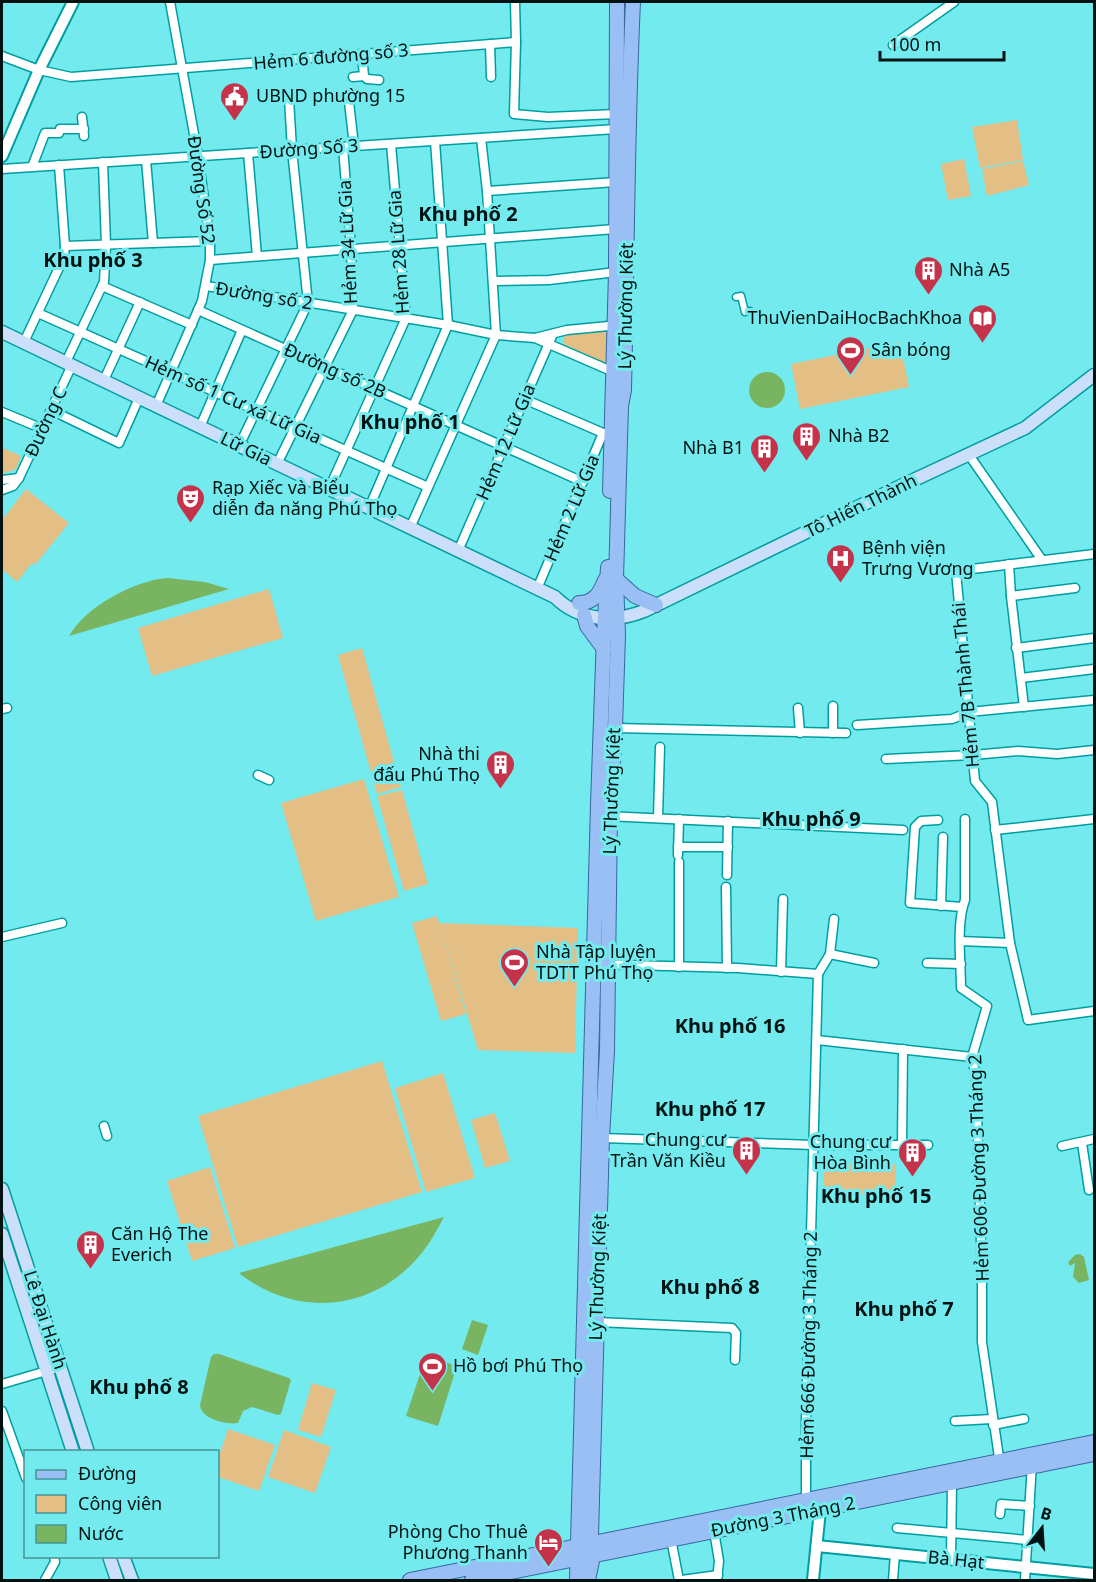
<svg xmlns="http://www.w3.org/2000/svg" width="1096" height="1582" font-family="'Noto Sans',sans-serif">
  <rect width="100%" height="100%" fill="#73ebee"/>
  <g fill="#e3be85">
    <path d="M1017,120L1023,160L980,168L972,127Z"/>
    <path d="M964,159L971,196L948,200L941,164Z"/>
    <path d="M1023,161L1029,185L987,196L982,169Z"/>
    <path d="M604,331L608,336L607,360L605,363L563,344V339L566,335Z"/>
    <path d="M900,342L909,387L800,409L791,364Z"/>
    <path d="M3,448L21,456L16,469L2,474Z"/>
    <path d="M26,489L69,523L35,565L32,563L17,582L2,569V520Z"/>
    <path d="M269,589L283,638L152,676L138,628Z"/>
    <path d="M362,648L401,787L377,794L338,655Z"/>
    <path d="M364,779L399,897L316,921L281,803Z"/>
    <path d="M402,790L428,884L404,891L377,796Z"/>
    <path d="M437,916L439,923L578,928L575,1053L478,1050L441,927L466,1014L441,1021L412,923Z"/>
    <path d="M382,1061L422,1192L238,1247L198,1116Z"/>
    <path d="M443,1073L475,1178L426,1192L395,1088Z"/>
    <path d="M495,1113L510,1161L485,1168L471,1120Z"/>
    <path d="M824,1163L896,1164V1195L824,1194Z"/>
    <path d="M210,1167L235,1248L192,1261L167,1181Z"/>
    <path d="M312,1383L336,1390L321,1437L298,1430Z"/>
    <path d="M228,1429L275,1445L259,1491L218,1477V1459Z"/>
    <path d="M284,1430L331,1447L315,1493L268,1477Z"/>
  </g>
  <g fill="#79b461">
    <circle cx="767" cy="390" r="18"/>
    <path d="M167,578L205,582L229,589L69,636C86,606 134,581 167,578Z"/>
    <path d="M444,1217C435,1234 425,1252 410,1266C362,1313 291,1315 239,1273Z"/>
    <path d="M1080,1254L1084,1257L1089,1280L1079,1283L1073,1277L1075,1263L1070,1266L1068,1262L1075,1255Z"/>
    <path d="M472,1320L488,1325L478,1355L462,1349Z"/>
    <path d="M214,1354H219L289,1378L291,1380L281,1414L278,1415L252,1407L243,1411L238,1423C226,1425 201,1419 200,1405L211,1357Z"/>
    <path d="M426,1356L457,1366L438,1426L406,1416Z"/>
  </g>
  <g fill="none" stroke-linecap="round" stroke-linejoin="round">
    <defs>
      <path id="pedestrian" d="M736,297L741,296L745,312L750,311"/>
      <g id="minor">
        <path d="M515,2L516,42"/>
        <path d="M490,44L491,77"/>
        <path d="M893,45L954,2"/>
        <path d="M362,54L364,76"/>
        <path d="M2,56L39,70L71,77L516,42L514,114L548,117L616,114"/>
        <path d="M353,77L364,76L367,79L379,80"/>
        <path d="M348,93L354,146"/>
        <path d="M82,117L84,136"/>
        <path d="M248,153L257,256"/>
        <path d="M146,160L153,243"/>
        <path d="M32,167L45,133H59L60,129H84"/>
        <path d="M2,169L616,129"/>
        <path d="M487,191L616,182"/>
        <path d="M65,246L210,241"/>
        <path d="M210,260L615,229"/>
        <path d="M493,281L549,280L616,272"/>
        <path d="M102,286L192,325"/>
        <path d="M206,286L448,325L496,335L535,338L616,373"/>
        <path d="M198,310L583,482"/>
        <path d="M38,313L428,487"/>
        <path d="M535,338L567,330L619,325"/>
        <path d="M24,342L64,257L65,246L59,165"/>
        <path d="M66,362L104,282L106,245L103,162"/>
        <path d="M104,380L140,302"/>
        <path d="M524,399L603,433"/>
        <path d="M156,406L202,301L210,260V241L198,156L170,2"/>
        <path d="M51,410L119,443L139,398"/>
        <path d="M2,412L43,429"/>
        <path d="M200,427L242,330"/>
        <path d="M239,446L308,303L292,150L289,98"/>
        <path d="M969,455L1042,560"/>
        <path d="M277,464L353,310L351,249L343,147"/>
        <path d="M2,480L19,478"/>
        <path d="M329,489L406,318L391,144"/>
        <path d="M2,490L13,486L19,478L72,365"/>
        <path d="M369,508L448,325L435,141"/>
        <path d="M410,528L496,335L487,191L481,138"/>
        <path d="M458,551L553,334"/>
        <path d="M1094,554L956,571L975,781L992,802L1010,943L1028,1020L1094,1011"/>
        <path d="M1009,564L1011,596L1024,707"/>
        <path d="M537,589L603,433L611,434"/>
        <path d="M1011,596L1075,588"/>
        <path d="M1016,648L1094,638"/>
        <path d="M1021,678L1094,669"/>
        <path d="M833,706V733"/>
        <path d="M798,708L800,733"/>
        <path d="M2,709L7,708"/>
        <path d="M857,725L952,719L969,712L1094,700"/>
        <path d="M615,728L846,733"/>
        <path d="M886,759L973,755L1018,751L1057,754L1094,750"/>
        <path d="M258,775L269,780"/>
        <path d="M607,816L903,830"/>
        <path d="M658,818L660,747"/>
        <path d="M965,819V900C956,923 961,962 961,988L987,1006L972,1057L976,1078L982,1274V1342L1000,1464"/>
        <path d="M938,820L921,821L915,827L910,903L962,907"/>
        <path d="M995,830L1094,819"/>
        <path d="M678,847H728"/>
        <path d="M678,855L679,819"/>
        <path d="M679,862V967"/>
        <path d="M727,875L728,821"/>
        <path d="M726,887L727,968"/>
        <path d="M941,906L943,837"/>
        <path d="M2,937L62,923"/>
        <path d="M960,941L1010,943"/>
        <path d="M830,954L834,919"/>
        <path d="M927,963L961,964"/>
        <path d="M594,964L738,968L818,974L830,954L874,963"/>
        <path d="M781,972L783,899"/>
        <path d="M817,1040L972,1057"/>
        <path d="M104,1126L107,1136"/>
        <path d="M602,1138L814,1145H928"/>
        <path d="M1082,1143L1089,1190"/>
        <path d="M902,1145L903,1049"/>
        <path d="M1062,1146L1094,1139"/>
        <path d="M597,1322L732,1328L736,1333L735,1360"/>
        <path d="M2,1384L60,1367"/>
        <path d="M2,1411L26,1478"/>
        <path d="M955,1421L992,1419"/>
        <path d="M993,1425L1024,1419"/>
        <path d="M806,1499V1419L818,974"/>
        <path d="M1000,1514L1001,1504L1030,1506"/>
        <path d="M897,1528L1028,1540"/>
        <path d="M714,1531L719,1561L717,1580"/>
        <path d="M671,1539L679,1580"/>
        <path d="M951,1560L952,1483"/>
        <path d="M45,1580L55,1562L54,1556"/>
        <path d="M682,1580L718,1575"/>
        <path d="M893,1580L895,1554"/>
        <path d="M1025,1580L1032,1463"/>
      </g>
      <g id="tertiary">
        <path d="M2,156L39,70L73,2"/>
        <path d="M817,1546L1094,1574"/>
        <path d="M813,1580L820,1510L815,1506"/>
      </g>
      <g id="secondary">
        <path d="M2,332L555,597C579,621 614,623 644,611L903,485L1025,428L1094,375"/>
        <path d="M2,1189L88,1452"/>
        <path d="M2,1234L73,1452"/>
        <path d="M109,1556L117,1580"/>
        <path d="M123,1556L132,1580"/>
      </g>
      <g id="primary">
        <path d="M610,491L616,272L617,2"/>
        <path d="M616,579L635,596L656,605"/>
        <path d="M579,603C594,603 600,593 605,580"/>
        <path d="M584,615L587,626L604,649"/>
        <path d="M410,1580L1094,1442"/>
        <path d="M472,1580L1094,1454"/>
        <path d="M577,1580L598,804L604,635L608,567"/>
        <path d="M588,1580L593,1556L591,1536L602,1138L607,1051L610,816L615,728L618,635L616,579L621,406L624,390C627,260 627,131 633,2"/>
      </g>
    </defs>
    <use href="#pedestrian" stroke="#009ea0" stroke-width="9"/>
    <use href="#minor" stroke="#009ea0" stroke-width="11"/>
    <use href="#tertiary" stroke="#009ea0" stroke-width="14"/>
    <use href="#secondary" stroke="#009ea0" stroke-width="15"/>
    <use href="#primary" stroke="#3766a0" stroke-width="16"/>
    <use href="#pedestrian" stroke="#fff" stroke-width="6"/>
    <use href="#minor" stroke="#fff" stroke-width="8"/>
    <use href="#tertiary" stroke="#fff" stroke-width="10"/>
    <use href="#secondary" stroke="#ccdffa" stroke-width="12"/>
    <use href="#primary" stroke="#99bff4" stroke-width="14"/>
  </g>
  <defs>
    <symbol id="civic-pin" viewBox="-11 -11 22 30"><path d="M0 17L-7.5 6A9.5 9.5 0 1 1 7.5 6Z" fill="#c4334a" stroke="#73ebee"/><path d="M-.6-6.5H3V-4.5H.6V-3L4-1V1h2V6H-6V1h2V-1L-.6-3ZM-1.2 2.5V6h2.4V2.5Z" fill="#fff"/></symbol>
    <symbol id="building-pin" viewBox="-11 -11 22 30"><path d="M0 17L-7.5 6A9.5 9.5 0 1 1 7.5 6Z" fill="#c4334a" stroke="#73ebee"/><path d="M-4-6H4V6H1V3H-1V6H-4ZM-2.5-4.3h1.7v1.8h-1.7ZM.8-4.3h1.7v1.8H.8ZM-2.5-1h1.7V.8h-1.7ZM.8-1h1.7V.8H.8Z" fill="#fff"/></symbol>
    <symbol id="library-pin" viewBox="-11 -11 22 30"><path d="M0 17L-7.5 6A9.5 9.5 0 1 1 7.5 6Z" fill="#c4334a" stroke="#73ebee"/><path d="M-6-4Q-3-5.5-.7-3.5V5Q-3 3-6 4ZM6-4Q3-5.5 .7-3.5V5Q3 3 6 4Z" fill="#fff"/></symbol>
    <symbol id="stadium-pin" viewBox="-11 -11 22 30"><path d="M0 17L-7.5 6A9.5 9.5 0 1 1 7.5 6Z" fill="#c4334a" stroke="#73ebee"/><path d="M0-5a6.5 5 0 1 0 0 10a6.5 5 0 1 0 0-10ZM-3.5-1.8h7v3.6h-7Z" fill="#fff"/></symbol>
    <symbol id="theatre-pin" viewBox="-11 -11 22 30"><path d="M0 17L-7.5 6A9.5 9.5 0 1 1 7.5 6Z" fill="#c4334a" stroke="#73ebee"/><path d="M-5-5.5Q0-4 5-5.5V0Q5 5 0 6Q-5 5-5 0ZM-3.3-2.5H-1v1.5H-3.3ZM1-2.5H3.3v1.5H1ZM-2.8 1Q0 5.5 2.8 1Z" fill="#fff"/></symbol>
    <symbol id="hospital-pin" viewBox="-11 -11 22 30"><path d="M0 17L-7.5 6A9.5 9.5 0 1 1 7.5 6Z" fill="#c4334a" stroke="#73ebee"/><path d="M-5-5h3v3.5h4V-5h3V5h-3V1.5h-4V5h-3Z" fill="#fff"/></symbol>
    <symbol id="hotel-pin" viewBox="-11 -11 22 30"><path d="M0 17L-7.5 6A9.5 9.5 0 1 1 7.5 6Z" fill="#c4334a" stroke="#73ebee"/><path d="M-6-4.5h1.5V1H6V5H4.5V3h-9V5H-6ZM-4 0a1.8 1.8 0 1 1 3.6 0ZM.5 0V-2.5h3Q6-2.5 6 0Z" fill="#fff"/></symbol>
  </defs>
  <g fill-rule="evenodd">
    <use href="#civic-pin" x="218" y="80" width="33" height="45"/>
    <use href="#building-pin" x="912" y="254" width="33" height="45"/>
    <use href="#library-pin" x="966" y="302" width="33" height="45"/>
    <use href="#stadium-pin" x="834" y="334" width="33" height="45"/>
    <use href="#building-pin" x="790" y="420" width="33" height="45"/>
    <use href="#building-pin" x="748" y="432" width="33" height="45"/>
    <use href="#theatre-pin" x="174" y="482" width="33" height="45"/>
    <use href="#hospital-pin" x="824" y="542" width="33" height="45"/>
    <use href="#building-pin" x="484" y="748" width="33" height="45"/>
    <use href="#stadium-pin" x="498" y="946" width="33" height="45"/>
    <use href="#building-pin" x="730" y="1134" width="33" height="45"/>
    <use href="#building-pin" x="896" y="1136" width="33" height="45"/>
    <use href="#building-pin" x="74" y="1228" width="33" height="45"/>
    <use href="#stadium-pin" x="416" y="1350" width="33" height="45"/>
    <use href="#hotel-pin" x="532" y="1526" width="33" height="45"/>
  </g>
  <g text-anchor="middle" stroke-width="6" stroke-linejoin="round" paint-order="stroke">
    <g font-size="18" fill="#001212" stroke="#73ebee">
      <text transform="translate(331 57) rotate(-5)" y="6">Hẻm 6 đường số 3</text>
      <text transform="translate(309 149) rotate(-4)" y="6">Đường Số 3</text>
      <text transform="translate(201 190) rotate(82)" y="6">Đường Số 52</text>
      <text transform="translate(348 242) rotate(-93)" y="6">Hẻm 34 Lữ Gia</text>
      <text transform="translate(399 252) rotate(-94)" y="6">Hẻm 28 Lữ Gia</text>
      <text transform="translate(264 296) rotate(9)" y="6">Đường số 2</text>
      <text transform="translate(626 306) rotate(-89)" y="6">Lý Thường Kiệt</text>
      <text transform="translate(335 371) rotate(24)" y="6">Đường số 2B</text>
      <text transform="translate(233 400) rotate(24)" y="6">Hẻm số 1 Cư xá Lữ Gia</text>
      <text transform="translate(46 422) rotate(-65)" y="6">Đường C</text>
      <text transform="translate(506 442) rotate(-67)" y="6">Hẻm 12 Lữ Gia</text>
      <text transform="translate(246 449) rotate(26)" y="6">Lữ Gia</text>
      <text transform="translate(861 506) rotate(-26)" y="6">Tô Hiến Thành</text>
      <text transform="translate(572 508) rotate(-67)" y="6">Hẻm 2 Lữ Gia</text>
      <text transform="translate(966 685) rotate(-95)" y="6">Hẻm 7B Thành Thái</text>
      <text transform="translate(612 791) rotate(-88)" y="6">Lý Thường Kiệt</text>
      <text transform="translate(979 1168) rotate(-92)" y="6">Hẻm 606 Đường 3 Tháng 2</text>
      <text transform="translate(598 1277) rotate(-88)" y="6">Lý Thường Kiệt</text>
      <text transform="translate(45 1320) rotate(72)" y="6">Lê Đại Hành</text>
      <text transform="translate(809 1345) rotate(-89)" y="6">Hẻm 666 Đường 3 Tháng 2</text>
      <text transform="translate(783 1517) rotate(-11)" y="6">Đường 3 Tháng 2</text>
      <text transform="translate(956 1560) rotate(6)" y="6">Bà Hạt</text>
    </g>
    <g font-size="18" fill="#001212" stroke="#73ebee" text-anchor="start">
      <text x="256" y="102">UBND phường 15</text>
      <text x="949" y="276">Nhà A5</text>
      <text x="962" y="324" text-anchor="end">ThuVienDaiHocBachKhoa</text>
      <text x="871" y="356">Sân bóng</text>
      <text x="828" y="442">Nhà B2</text>
      <text x="744" y="454" text-anchor="end">Nhà B1</text>
      <text x="212" y="494">Rạp Xiếc và Biểu<tspan x="212" dy="21">diễn đa năng Phú Thọ</tspan></text>
      <text x="862" y="554">Bệnh viện<tspan x="862" dy="21">Trưng Vương</tspan></text>
      <text x="480" y="760" text-anchor="end">Nhà thi<tspan x="480" dy="21">đấu Phú Thọ</tspan></text>
      <text x="536" y="958">Nhà Tập luyện<tspan x="536" dy="21">TDTT Phú Thọ</tspan></text>
      <text x="726" y="1146" text-anchor="end">Chung cư<tspan x="726" dy="21">Trần Văn Kiều</tspan></text>
      <text x="891" y="1148" text-anchor="end">Chung cư<tspan x="891" dy="21">Hòa Bình</tspan></text>
      <text x="111" y="1240">Căn Hộ The<tspan x="111" dy="21">Everich</tspan></text>
      <text x="453" y="1372">Hồ bơi Phú Thọ</text>
      <text x="528" y="1538" text-anchor="end">Phòng Cho Thuê<tspan x="528" dy="21">Phương Thanh</tspan></text>
    </g>
    <g font-size="20" font-weight="bold" fill="#001212" stroke="#73ebee">
      <text x="468" y="221">Khu phố 2</text>
      <text x="93" y="267">Khu phố 3</text>
      <text x="410" y="429">Khu phố 1</text>
      <text x="811" y="826">Khu phố 9</text>
      <text x="730" y="1033">Khu phố 16</text>
      <text x="710" y="1116">Khu phố 17</text>
      <text x="876" y="1203">Khu phố 15</text>
      <text x="710" y="1294">Khu phố 8</text>
      <text x="904" y="1316">Khu phố 7</text>
      <text x="139" y="1394">Khu phố 8</text>
    </g>
  </g>
  <rect width="1096" height="1582" fill="none" stroke="#001212" stroke-width="6"/>
  <rect x="24" y="1450" width="195" height="108" fill="#73ebee" stroke="#459496" stroke-width="1.5"/>
  <rect x="36" y="1470" width="30" height="9" fill="#99bff4" stroke="#459496" stroke-width="1.5"/>
  <text x="78" y="1480" font-size="18" fill="#001212">Đường</text>
  <rect x="36" y="1495" width="30" height="18" fill="#e3be85" stroke="#459496" stroke-width="1.5"/>
  <text x="78" y="1510" font-size="18" fill="#001212">Công viên</text>
  <rect x="36" y="1525" width="30" height="18" fill="#79b461" stroke="#459496" stroke-width="1.5"/>
  <text x="78" y="1540" font-size="18" fill="#001212">Nước</text>
  <g transform="translate(1042 1528) rotate(17)" stroke="#73ebee" stroke-width="4.5" paint-order="stroke">
  <path d="M0-4.5L10 22L0 15L-10 22Z" fill="#001212"/>
  <text y="-9" font-size="16" font-weight="bold" text-anchor="middle" fill="#001212">B</text>
  </g>
  <path d="M880 51v9h124v-9" fill="none" stroke="#001212" stroke-width="3"/>
  <text x="889" y="51" font-size="18" fill="#001212" stroke="#73ebee" stroke-width="4.5" paint-order="stroke">100 m</text>
</svg>
